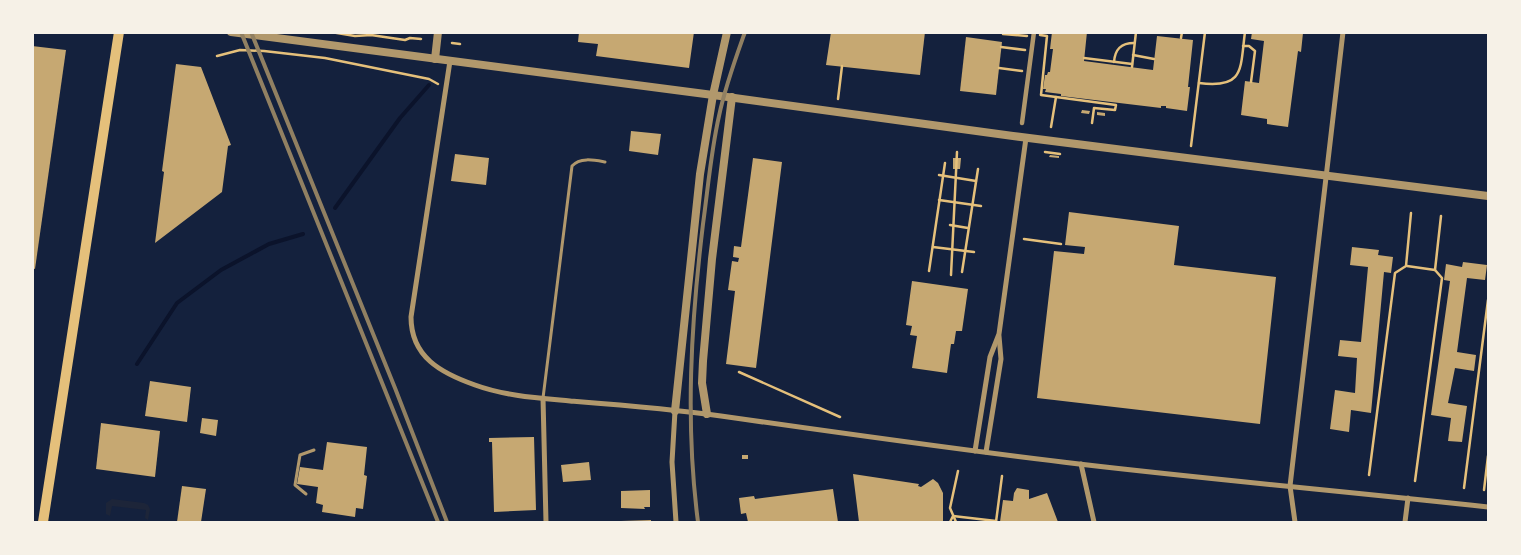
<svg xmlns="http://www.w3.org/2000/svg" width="1521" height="555" font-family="Cabin,sans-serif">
  <rect width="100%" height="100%" fill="#14213d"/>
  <path fill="#1d2539" d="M112,499L144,503L148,505L150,509L148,520L145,518L146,510L112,506L110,516L106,514V503Z"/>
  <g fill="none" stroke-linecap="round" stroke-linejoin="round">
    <g stroke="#0b132b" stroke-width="4">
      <path d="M335,208L400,118L429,85"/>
      <path d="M137,364L177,303L221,270L269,244L303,234"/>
    </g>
  </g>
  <g fill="#c6a872">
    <path d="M579,32H694L689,68L596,56L598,44L578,42Z"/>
    <path d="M831,32H925L920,75L826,65Z"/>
    <path d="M1052,32H1087L1084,61L1153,70L1157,36L1193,40L1188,87H1190L1187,111L1166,108V106H1161V108L1061,96V94L1045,92L1046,89H1043L1045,75H1047L1048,72H1050L1053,49H1050Z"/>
    <path d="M1252,32L1303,33L1301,52L1298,51L1288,127L1267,124V119L1241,115L1245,81L1259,83L1264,41L1251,39Z"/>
    <path d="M966,37L1002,42L996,95L960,91Z"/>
    <path d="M32,46L66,50L35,269L32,268Z"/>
    <path d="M176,64L201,67L231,145L228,146L222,192L155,243L164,172L162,171Z"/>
    <path d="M1082,110L1090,111L1089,114L1081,113Z"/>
    <path d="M1097,112L1105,113V116L1097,115Z"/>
    <path d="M631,131L661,134L658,155L629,151Z"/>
    <path d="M455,154L489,158L486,185L451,181Z"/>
    <path d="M1050,155L1059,156V158L1049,157Z"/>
    <path d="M753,158L782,162L756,368L726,364L735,291L728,290L732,261L738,262L739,258L733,257L734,246L741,247Z"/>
    <path d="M953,158H961L960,169H953Z"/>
    <path d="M1069,212L1179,226L1174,265L1276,277L1260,424L1037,398L1054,251L1084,254L1085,247L1065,245Z"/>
    <path d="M1352,247L1379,250L1378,255L1393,257L1391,273L1384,272L1371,413L1351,410L1349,432L1330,429L1335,390L1355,393L1357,358L1338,356L1340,340L1361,342L1368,267L1350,265Z"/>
    <path d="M1463,262L1487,265L1485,280L1467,278L1457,352L1476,355L1474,371L1455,368L1448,403L1467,406L1462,442L1448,441L1451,418L1431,415L1450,281L1444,280L1446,264L1462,267Z"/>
    <path d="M912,281L968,289L962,331H956L954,344H951L947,373L912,368L917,336L910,335L912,326L906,325Z"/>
    <path d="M150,381L191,387L187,422L145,416Z"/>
    <path d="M202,418L218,420L216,436L200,433Z"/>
    <path d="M101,423L160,431L155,477L96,469Z"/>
    <path d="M534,437L536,510L494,512L492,442H489V438Z"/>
    <path d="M327,442L367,447L364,475L367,476L363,509L356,508L355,517L322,512L323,505L316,503L318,487L297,484L300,467L323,470Z"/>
    <rect x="742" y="455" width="6" height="4"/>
    <path d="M589,462L591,480L563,482L561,465Z"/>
    <path d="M853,474L919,484L918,486L921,487L933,479L938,483L943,493V522H859Z"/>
    <path d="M182,486L206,489L201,522H177Z"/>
    <path d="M1017,488L1029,490V499L1047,493L1058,522H1000L1003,500L1013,501L1014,493Z"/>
    <path d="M833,489L838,522H748L746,513L741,514L739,498L754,496L755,499Z"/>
    <path d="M650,490V507H644L645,509L621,508V491Z"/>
    <path d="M651,520V522H621V521Z"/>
  </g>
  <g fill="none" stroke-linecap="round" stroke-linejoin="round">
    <g stroke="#e5c07b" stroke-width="2.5">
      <path d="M331,32L355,36L371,35L405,40L410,38L421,39"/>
      <path d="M1003,32V34L1027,36"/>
      <path d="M1040,35L1047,36L1041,95L1116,105L1115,110L1094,108L1092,123"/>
      <path d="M1181,38L1182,32"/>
      <path d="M452,43L460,44"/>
      <path d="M1243,46H1249L1255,51L1251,82"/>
      <path d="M1001,47L1025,50"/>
      <path d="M1133,55L1154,59"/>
      <path d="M217,56L240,50L264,51L325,58L429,79L438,84"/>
      <path d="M1084,58L1132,64"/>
      <path d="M1114,62C1115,49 1121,43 1134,43"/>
      <path d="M1132,67L1136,32"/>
      <path d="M999,68L1022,71"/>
      <path d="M1199,83C1245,89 1240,69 1245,32"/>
      <path d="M838,99L842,66"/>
      <path d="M1051,127L1056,97"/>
      <path d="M1191,146L1205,32"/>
      <path d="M1045,152L1060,154"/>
      <path d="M939,175L976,181"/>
      <path d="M939,200L981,206"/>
      <path d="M950,225L968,228"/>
      <path d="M1024,239L1061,244"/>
      <path d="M933,247L974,252"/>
      <path d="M1407,266L1435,270"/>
      <path d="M929,271L945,163"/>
      <path d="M962,272L978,169"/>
      <path d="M951,275L957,152"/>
      <path d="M739,372L840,417"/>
      <path d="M1369,475L1395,273L1406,266L1411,213"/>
      <path d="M1415,481L1442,278L1435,270L1441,216"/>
      <path d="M1464,488L1488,300"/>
      <path d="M1484,490L1488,456"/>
      <path d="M950,522L953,516L996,521"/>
      <path d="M956,522L950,508L958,471"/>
      <path d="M996,522L1002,476"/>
    </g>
    <g stroke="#b1986c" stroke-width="3">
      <path d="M543,398L572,166C580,157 594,160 605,162"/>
      <path d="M306,494L295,485L300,455L314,450"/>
    </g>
    <path stroke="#b1986c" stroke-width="4.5" d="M1022,123L1034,32"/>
    <g stroke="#b1986c" stroke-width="5">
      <path d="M450,61L411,317C411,357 441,373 475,385C505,396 538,398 570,401C620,405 671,409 721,416C840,433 959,450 1079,464C1215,480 1352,492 1488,507"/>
      <path d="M543,398L546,522"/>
      <path d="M675,411L672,462L676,522"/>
      <path d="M975,451L990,357L999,334L1026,138"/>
      <path d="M986,452L1001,359L999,336"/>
      <path d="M1081,464L1094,522"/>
      <path d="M1295,522L1290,486L1343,32"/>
      <path d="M1405,522L1408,498"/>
    </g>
    <g stroke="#b1986c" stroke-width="8">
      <path d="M231,32L713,95L1013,136L1488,196"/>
      <path d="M435,59L438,32"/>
      <path d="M675,411L700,174L713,95L727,32"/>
      <path d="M707,414L702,383L703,361L712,259L732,97"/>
    </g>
    <path stroke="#e5c07b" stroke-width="10" d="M43,522L119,32"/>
    <g stroke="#918062" stroke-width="4">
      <path d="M241,32L438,522"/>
      <path d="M251,32L395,388L447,522"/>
      <path d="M698,522C685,423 691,323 703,224C708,188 711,151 719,116C725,87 735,60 745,32"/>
    </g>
  </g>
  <rect width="1521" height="555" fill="none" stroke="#f6f1e7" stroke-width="68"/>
</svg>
